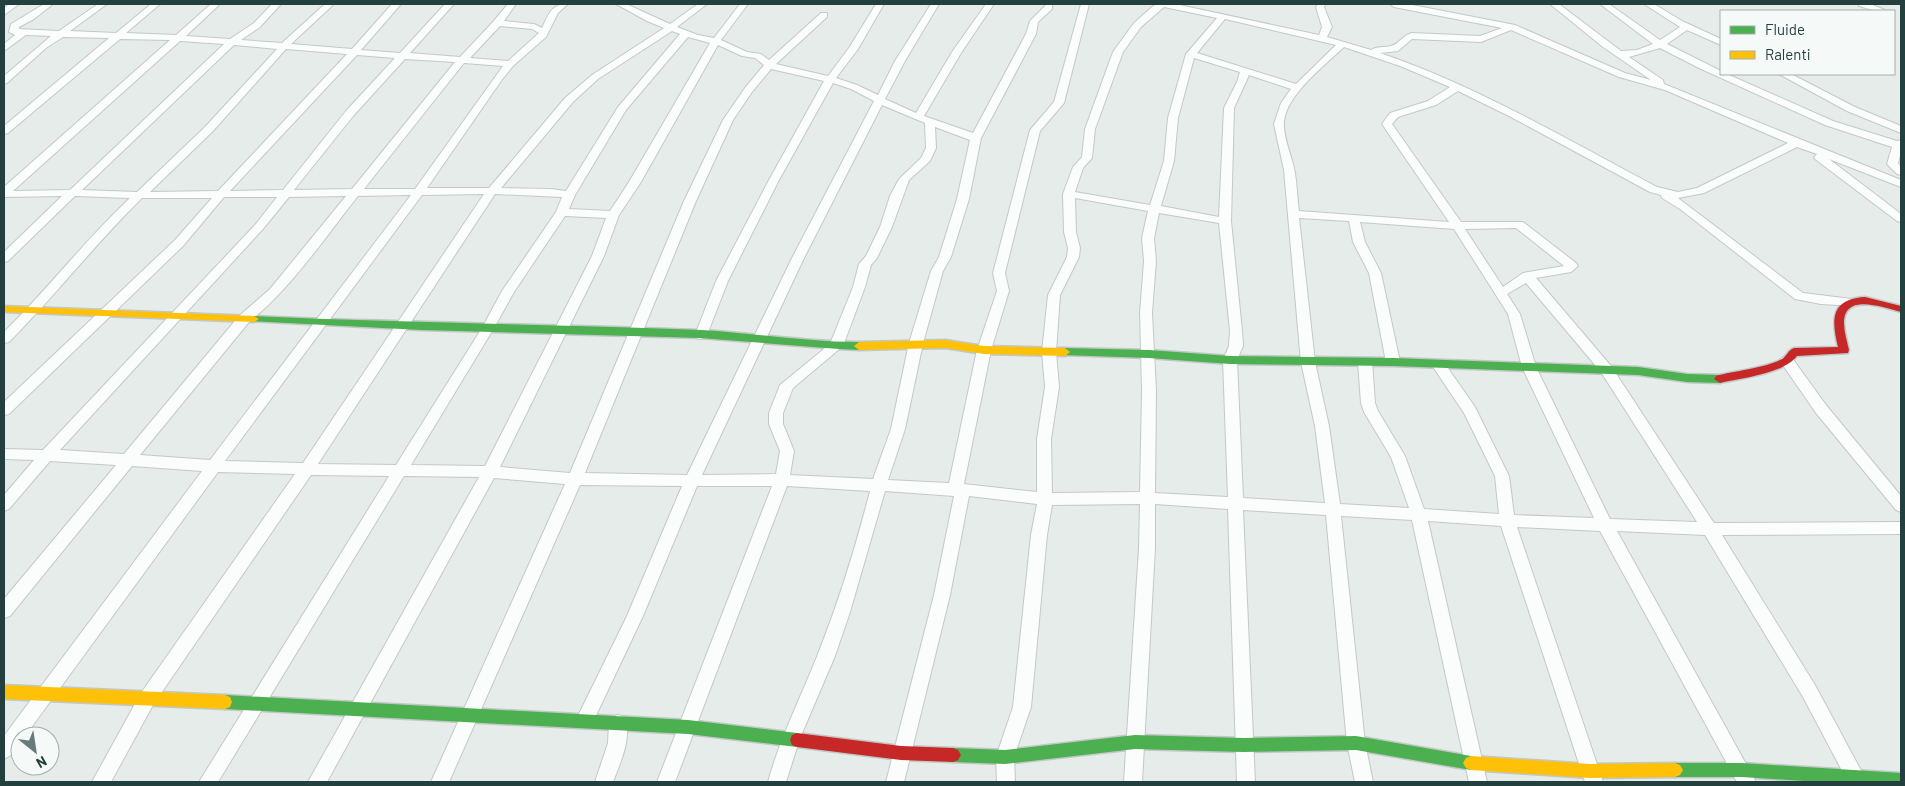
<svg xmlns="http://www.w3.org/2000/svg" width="1905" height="786" font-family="Barlow,sans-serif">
  <rect width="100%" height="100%" fill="#e6ecea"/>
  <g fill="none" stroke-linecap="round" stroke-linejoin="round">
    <defs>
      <g id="street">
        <path d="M10,4H19L4,15V8Z"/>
        <path d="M44,4H53L34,19L19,27V29L59,31L98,4H107L70,31L116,33L151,4H160L126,33L176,35L211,4H220L186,36L230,39L254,23L272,4H281L260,27L241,40L282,43L325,4H334L291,44L352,49L392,4H401L361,50L400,53L445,4H454L410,53L460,57L492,23L508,4H516L504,21L534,24L542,28C549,14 551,4 568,4L558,13L546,37L513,66L501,81L427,188H489L565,98L592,75L664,28L647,21L616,4H626L670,24L698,4H707L677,27L698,35L714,38L740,4H748L721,40L747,52L761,54L769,60L821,13H827V17L776,64L828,76L849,48L876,4H884L858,49L836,78L857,85L878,95L895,61L931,4H939L905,61L885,99L916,113L952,52L986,4H994L961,53L924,116L973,133L1026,34L1030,21L1046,5H1052V9L1038,22L1036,34L981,138L969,199L951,257L943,271L923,343L905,429L888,480L949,483L977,350L997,291L993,273L1030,130L1054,102L1081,4H1089L1064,103L1040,131L1005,273L1009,291L991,350L964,484L1037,492V439L1045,387L1042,352L1048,295L1067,257L1068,248L1064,232L1063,194L1073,167L1082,157L1085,129L1113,52L1134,23L1152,7L1157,4H1175L1319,35L1322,27L1316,7L1318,4H1326L1324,7L1332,27L1327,37L1371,50C1377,46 1384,48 1391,46C1399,44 1403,35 1412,33L1480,36L1502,28L1394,7L1390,4H1407L1515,25L1625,73L1651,80L1603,47L1550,4H1559L1621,51L1637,50L1653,44L1600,4H1609L1660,40L1680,27L1644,4H1654L1682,21L1721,39V45L1687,30L1667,44L1721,71V74H1727L1833,121L1897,141L1901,140V152L1898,163L1901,167V175L1897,174L1887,164L1892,147L1825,125L1699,68L1660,48L1629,57L1663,80L1664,84L1901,180V187L1829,159L1901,214V222L1897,221L1815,159L1814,157L1817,154L1797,147L1704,193L1678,198L1803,293L1852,299L1858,303L1856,306L1821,304L1795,299L1680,209L1662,198L1661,195L1650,192L1509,116L1458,91L1436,105L1398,117L1392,124L1461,222H1523L1576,263L1578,266L1571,272L1536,278L1611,366L1714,523L1901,522V534L1722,535L1815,685L1864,776L1862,782H1848L1803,697L1705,535L1617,531L1756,782H1737L1600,531L1517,527L1603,782H1585L1501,526L1428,521L1487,782H1469L1412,520L1341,516L1365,743L1373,782H1355L1347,743L1326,515L1243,510L1255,782H1237L1228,509L1155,504V548L1142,782H1124L1139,548L1140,504L1052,505L1047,535L1031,707L1014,757L1015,782H997L996,757L1013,707L1031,535L1037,504L969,496L950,595L904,782H886L934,595L954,496L885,491L850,612L835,656L800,738L786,782H768C780,738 801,697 818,654C839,601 856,546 870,491L787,486L675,782H657L772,486H697L643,616L591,726L585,728L579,726L576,720L627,616L682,486L580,485L449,782H431L565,484L494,478L327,782H308L479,477L404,476L218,782H199L389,476L311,475L153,705L111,782H92L141,693L295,474L218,472L25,736H20C20,746 13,755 4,759V736L202,471L132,466L10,616L4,618V599L116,465L50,461L9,509L4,511V495L34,460L4,459V449L43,450L255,225L277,197H224L183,246L9,414L4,415V402L175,240L212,198H142C95,244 55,296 9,342L4,343V332C48,289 85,240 130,198L75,196L8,261L4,262V252L62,196L4,197V187L170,40L120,39L8,133L4,134V126L109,38L63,37L46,48L7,83L4,84V76L51,36L26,35L4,51V44L15,35L9,32L11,24ZM1164,7L1217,18L1186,54L1168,118L1164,161L1150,205L1075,192L1083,168L1092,158L1095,129L1123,52L1141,27ZM1225,19L1336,45L1296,84L1197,53ZM500,26L532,29L539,33L508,61L470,58ZM1511,30L1619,77L1665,90L1788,143L1697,188L1678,192L1657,187C1566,139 1477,86 1380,53L1398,51L1412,39L1481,42ZM672,31L680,34L618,107L566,191L551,189L501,188L573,102L598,79ZM688,37L710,43L629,182L610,211L569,209L575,195L626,110ZM180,41L224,44L70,190L13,191ZM234,45L277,49L205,127L137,192L82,190ZM718,45L742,56L755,58L764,65L745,88L723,120L684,201L570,473L500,467L604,256L619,215L641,182ZM1344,47L1400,66L1450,87L1428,101L1390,113L1382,124L1449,222L1299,211C1297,197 1297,182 1294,168C1291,154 1283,137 1284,122C1286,95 1325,65 1344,47ZM286,49L347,54L218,191L150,192L213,131ZM357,55L395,58L346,111L283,190L230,191ZM1194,58L1240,72L1237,82L1224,108L1219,217L1161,206L1174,161L1178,118ZM405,59L455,62L352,189L294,190L354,115ZM464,63L503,66L415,189H364ZM771,69L824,81L769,180L716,281L695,335L696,338L701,339L707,335L728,281L779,180L833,83L851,89L874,101L792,258L687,475L585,473L696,201L733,120L752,92ZM1249,75L1291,89L1281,103L1274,124L1284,170L1301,362L1315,426L1325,503L1243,498L1237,360L1243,346L1242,331L1231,221L1234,108ZM882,105L925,123L926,148L921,158L899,179L890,196L880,227L866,256L859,264L853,287L830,344L780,385L769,413V424L780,451L776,474L702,475L804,258ZM935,127L970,140L957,199L939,257L931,271L909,343L891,429L873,479L790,475L794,451L783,424V413L793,388L843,346L865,287L871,265L877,258L892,227L909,180L930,161L936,148ZM484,194L303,463L225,461L422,195ZM495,194L562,197L556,212L502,291L482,328L396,465L318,464ZM411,195L210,460L140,455L249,322C292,287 324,239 358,196ZM346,196L270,289L239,316L124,454L60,450L263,229L289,197ZM1075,198L1148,211L1142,238L1144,261L1140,313L1142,391L1140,492L1052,493L1051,439L1059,387L1056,352L1060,295L1079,257L1080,248L1076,232ZM1159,213L1219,223L1230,331L1229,346L1223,360L1228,497L1155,493L1156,391L1152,313L1156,261L1154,238ZM565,216L606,218L592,256L485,466L411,465L494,328L514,292ZM1299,218L1349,221L1353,242L1369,273L1386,362L1388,365H1398L1400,362L1381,273L1365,242L1360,222L1454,229L1508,314L1522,367L1594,518L1514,515L1509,476L1475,407L1443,361H1433L1431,364L1464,413L1495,476L1499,514L1424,509L1405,456L1378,411L1375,403L1372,362L1370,359H1360L1358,362L1361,403L1364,412L1391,457L1409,508L1340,504L1329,426L1315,362ZM1516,228L1564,266L1523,273L1503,287L1465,229ZM1526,283L1601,372L1697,522L1610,519L1536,367L1520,314L1507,294Z"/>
        <path d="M1858,4H1870L1885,10L1876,11L1859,6Z"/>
        <path d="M1779,74H1791L1855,107L1901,126V133L1847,111Z"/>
        <path d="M1787,356L1792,358L1826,405L1901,496V512L1896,510L1816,413L1780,361L1782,358Z"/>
        <path d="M618,715L624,717C633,737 620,763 613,782H595L608,743L609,723L612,717Z"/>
      </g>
      <g id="fast">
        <path d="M254,316C403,323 552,324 701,330C754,333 806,342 859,342L864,346L859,350L839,349L700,338L421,330L250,321L249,319L250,317Z"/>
        <path d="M1065,348L1149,350L1230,356L1393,358L1638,367L1687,374L1720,375L1726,379L1720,383L1687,382L1638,375L1393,366L1230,364L1149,358L1061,355L1060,352L1061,349Z"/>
        <path d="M225,695L688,720L797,733L802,735L804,740L802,745L797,747L688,734L225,709L220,707L218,702L220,697Z"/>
        <path d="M1135,735L1243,738L1356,736L1471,756L1476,758L1479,763L1476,768L1471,770L1356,750L1243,752L1135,749L1005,764L953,762L948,760L945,755L948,750L953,748L1005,750Z"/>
        <path d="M1675,763H1742L1901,773V782H1820L1742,777H1675L1670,775L1667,770L1670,765Z"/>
      </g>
      <g id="slow">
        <path d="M4,306L254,316L259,319L254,322L4,312Z"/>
        <path d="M945,340L984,346L1065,348L1070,352L1065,356L984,354L945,348L859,350L854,346L859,342Z"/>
        <path d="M4,685L225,695L230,697L232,702L230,707L225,709L4,699Z"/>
        <path d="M1471,756L1590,764L1675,763L1680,765L1683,770L1680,775L1675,777L1590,778L1471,770L1466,768L1463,763L1466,758Z"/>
      </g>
      <g id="jam">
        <path d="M1865,297L1901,306V312C1884,308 1844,292 1844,323C1844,332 1847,341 1849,350L1848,353L1797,356C1783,374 1742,378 1720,383L1714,379L1716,376C1734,371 1767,368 1782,359C1787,356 1788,350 1794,348L1838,347C1831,319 1831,299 1865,297Z"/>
        <path d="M797,733L901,746L953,748L958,750L961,755L958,760L953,762L901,760L797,747L792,745L790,740L792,735Z"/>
      </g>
    </defs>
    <use href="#street" stroke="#c3c9c7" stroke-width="2"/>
    <use href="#fast" stroke="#c1c9c7" stroke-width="3"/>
    <use href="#slow" stroke="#c1c9c7" stroke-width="3"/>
    <use href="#jam" stroke="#c1c9c7" stroke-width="3"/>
    <use href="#street" fill="#fbfcfc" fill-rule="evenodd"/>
    <use href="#fast" fill="#4caf50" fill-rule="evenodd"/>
    <use href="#slow" fill="#ffc107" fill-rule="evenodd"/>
    <use href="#jam" fill="#c62828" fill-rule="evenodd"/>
  </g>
  <rect width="1905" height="786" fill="none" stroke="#233f3e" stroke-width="10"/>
  <rect x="1720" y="10" width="175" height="65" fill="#f5faf8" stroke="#a1afae"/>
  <rect x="1730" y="26" width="25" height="8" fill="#4caf50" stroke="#a1afae"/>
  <text x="1765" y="35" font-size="15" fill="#233f3e">Fluide</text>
  <rect x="1730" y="51" width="25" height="8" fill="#ffc107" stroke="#a1afae"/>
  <text x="1765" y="60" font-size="15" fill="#233f3e">Ralenti</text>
  <g transform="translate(35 751) rotate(150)"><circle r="24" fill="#f5faf8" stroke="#a1afae"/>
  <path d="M0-4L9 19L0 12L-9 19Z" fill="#677c7a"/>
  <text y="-8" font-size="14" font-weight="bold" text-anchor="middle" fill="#233f3e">N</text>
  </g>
</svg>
